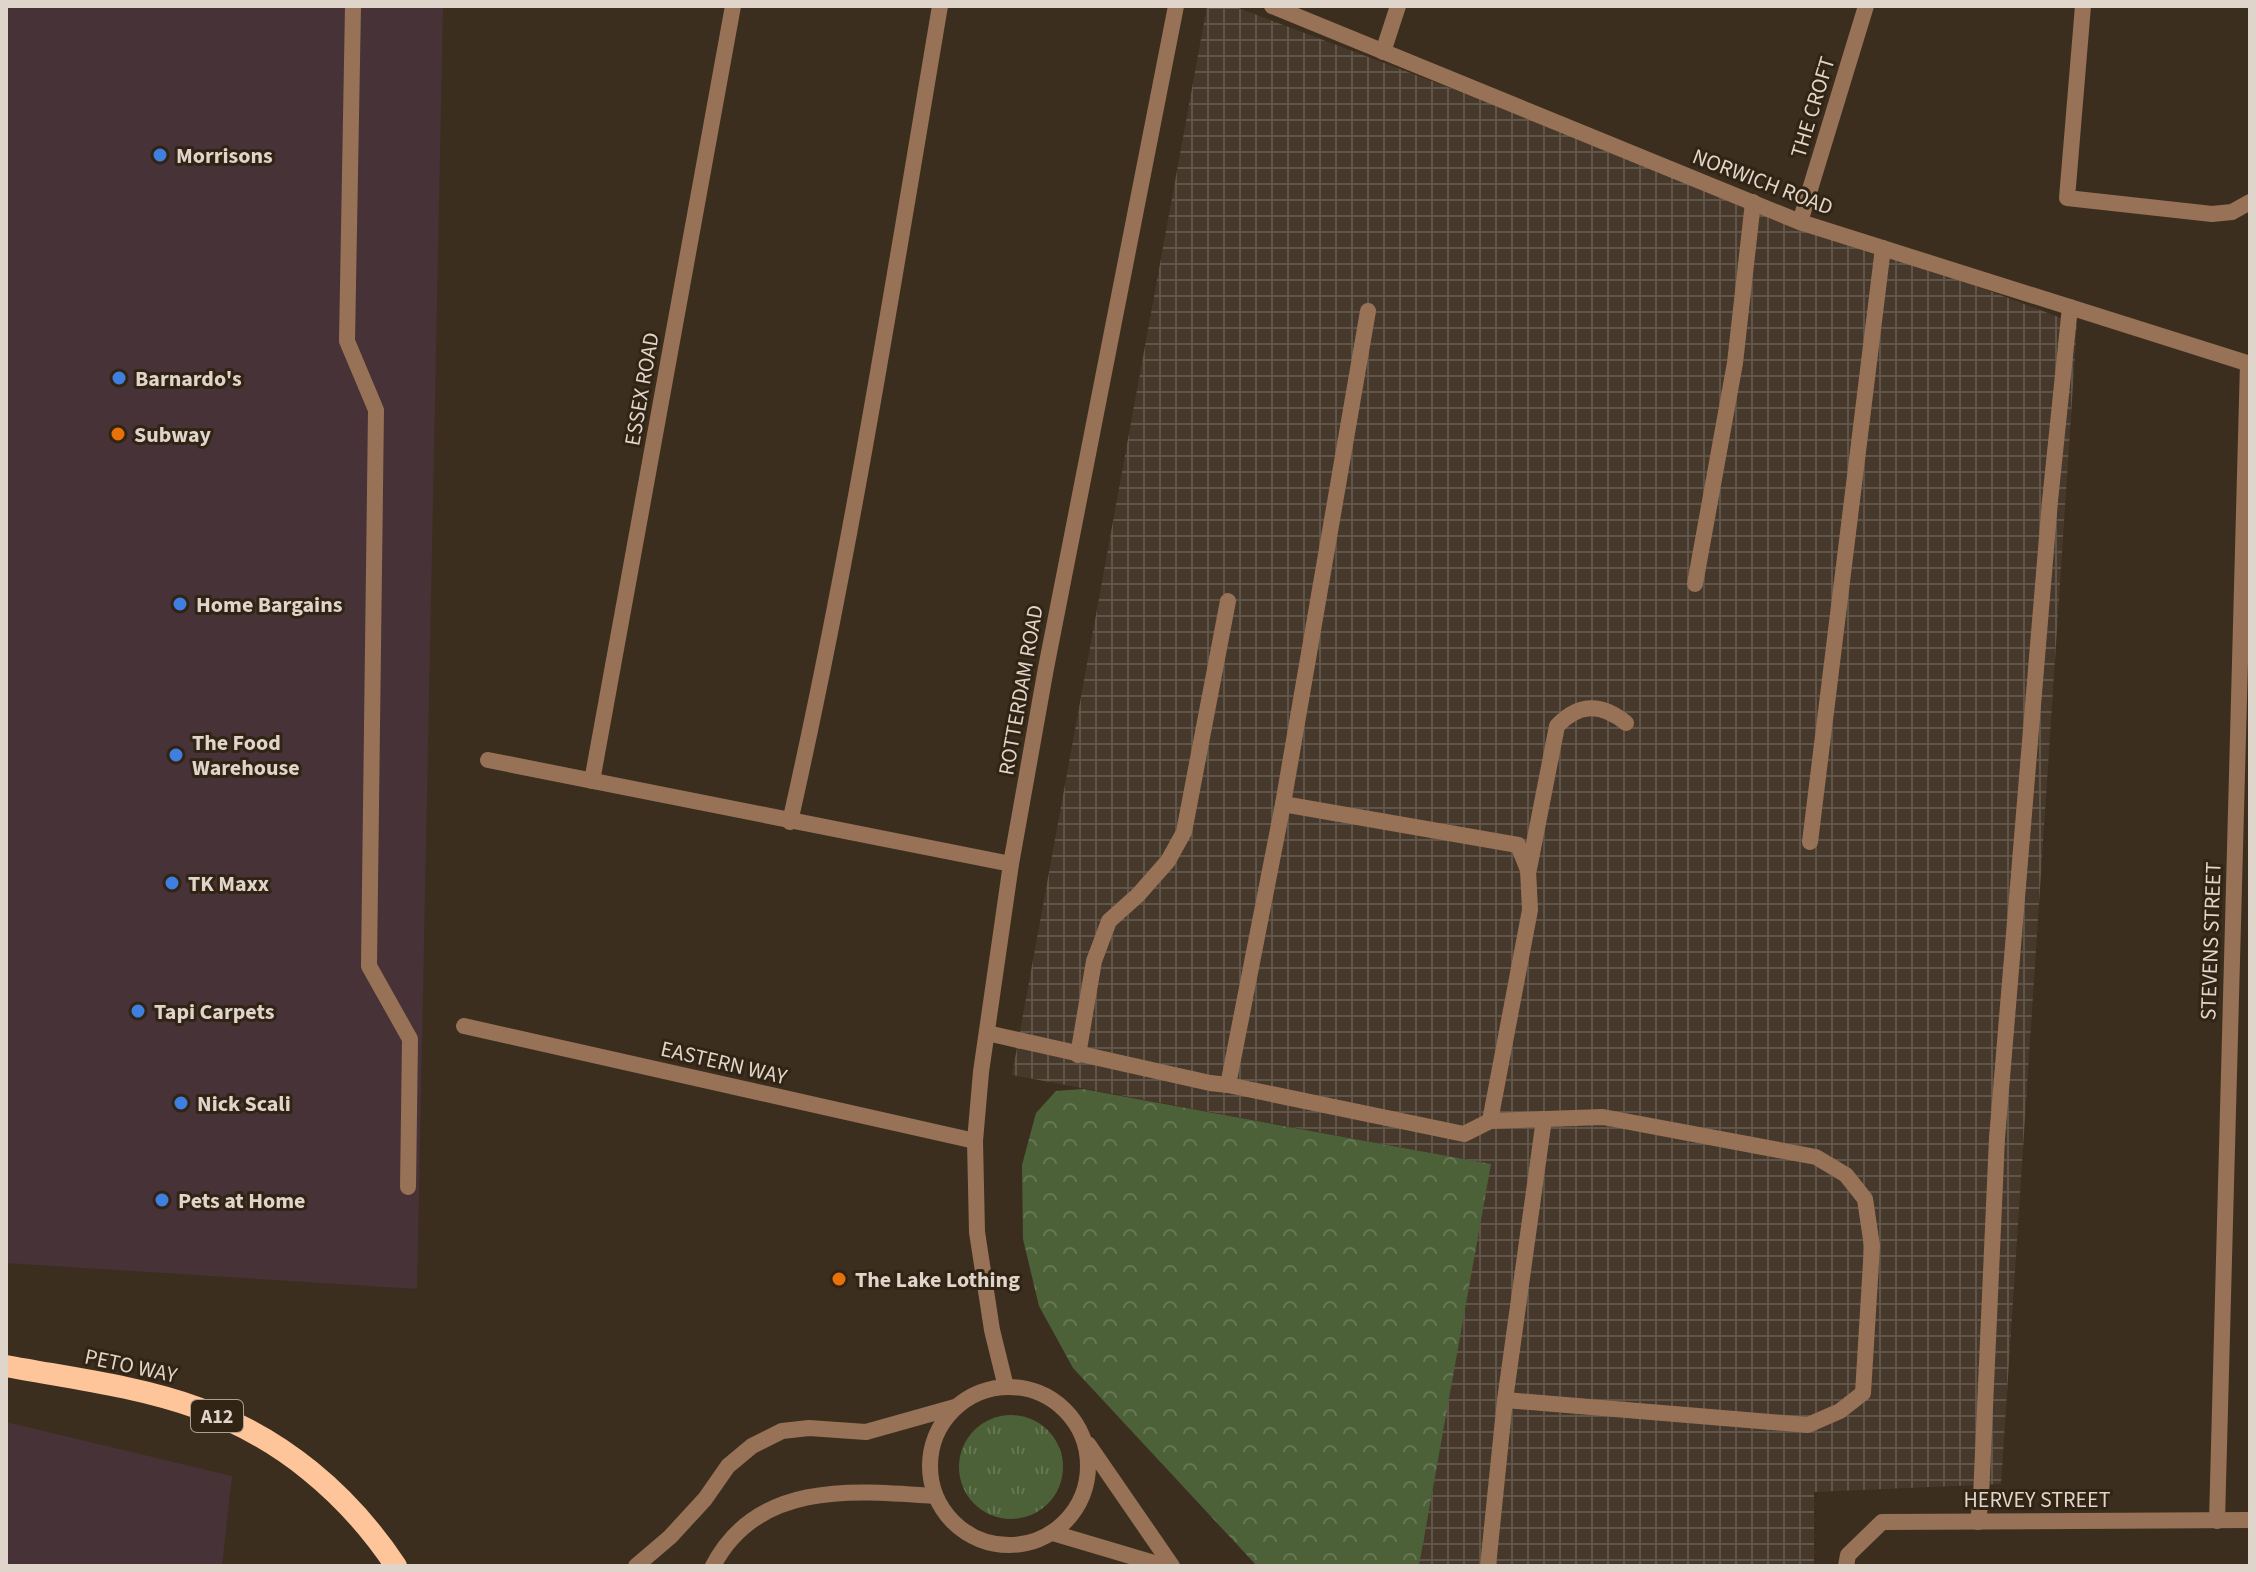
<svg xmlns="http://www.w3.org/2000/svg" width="2256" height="1572" font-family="'Source Sans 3',sans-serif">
  <defs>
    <pattern id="industrial-grid" width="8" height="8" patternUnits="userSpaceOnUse" patternTransform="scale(2)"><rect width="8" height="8" fill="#47382c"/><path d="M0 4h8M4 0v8" fill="none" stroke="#615449"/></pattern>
    <pattern id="grass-tufts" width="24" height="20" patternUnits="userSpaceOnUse" patternTransform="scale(2)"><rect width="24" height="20" fill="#4d6139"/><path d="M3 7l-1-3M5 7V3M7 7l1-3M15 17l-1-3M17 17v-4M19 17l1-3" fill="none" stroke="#667754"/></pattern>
    <pattern id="park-crowns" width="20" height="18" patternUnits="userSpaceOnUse" patternTransform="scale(2)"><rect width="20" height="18" fill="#4d6139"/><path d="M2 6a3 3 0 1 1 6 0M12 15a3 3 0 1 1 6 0" fill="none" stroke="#667754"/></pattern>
  </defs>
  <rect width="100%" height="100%" fill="#3c2e1e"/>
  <g fill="#463237">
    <path d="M6,6H443L417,1289L6,1263Z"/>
    <path d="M6,1422L232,1476L222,1566H6Z"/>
  </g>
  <path fill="url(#industrial-grid)" d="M1207,6H1233L2077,324L2001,1484L1814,1492V1566H1419L1490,1164L1012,1075Z"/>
  <circle fill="url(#grass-tufts)" cx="1011" cy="1467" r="52"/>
  <path fill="url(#park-crowns)" d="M1083,1089L1491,1164L1419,1566H1257L1073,1368L1039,1306L1023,1239L1022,1165L1036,1113L1056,1091Z"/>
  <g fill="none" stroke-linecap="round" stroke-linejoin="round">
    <g stroke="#987256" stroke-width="16">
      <path d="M353,6L347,341L376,410L369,966L410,1039L408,1187"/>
      <path d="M2083,6L2067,198L2212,214L2232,212L2250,202"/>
      <path d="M1383,52L1398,6"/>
      <path d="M1695,584L1735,363L1753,202"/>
      <path d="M1283,804L1368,311"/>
      <path d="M790,822C851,552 894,278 940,6"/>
      <path d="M1810,842L1883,248"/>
      <path d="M1529,869L1557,726C1579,703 1601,703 1626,723"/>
      <path d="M987,1033L1210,1083L1228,1085L1464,1134L1490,1121L1603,1117L1816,1157L1846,1175L1865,1199L1872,1246L1863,1393L1840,1411L1808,1425L1505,1400"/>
      <path d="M1078,1055L1094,961L1109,921L1138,895L1168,861L1184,832L1228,601"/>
      <path d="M1228,1085L1283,804L1518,845L1528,870L1530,910L1490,1121"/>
      <path d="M1978,1522L1981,1497L1997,1138L2050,501L2070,307"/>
      <path d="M1488,1566L1505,1400L1544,1119"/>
    </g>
    <g stroke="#987256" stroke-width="16">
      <path d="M1272,6L1800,222L2250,364"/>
      <path d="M1800,222L1866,6"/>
      <path d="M488,760L1011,864"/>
      <path d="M592,781L733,6"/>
      <path d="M464,1026L975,1141"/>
      <path d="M2217,1521L2248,363"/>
      <path d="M1846,1566L1848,1555L1882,1522L2250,1520"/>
    </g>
    <g stroke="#987256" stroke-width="16">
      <circle cx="1009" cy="1466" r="79"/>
      <path d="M1006,1387L992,1330L977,1232L975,1141L981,1072L1011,864L1046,668L1176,6"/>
      <path d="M1088,1444L1172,1566"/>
      <path d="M1053,1533L1164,1566"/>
      <path d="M636,1566L670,1537L705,1499L728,1466L752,1446L782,1431L809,1428L866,1432L955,1407"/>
      <path d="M713,1566C757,1481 853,1490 934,1496"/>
    </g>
    <path stroke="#fec49a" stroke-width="22" d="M6,1366C70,1378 137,1386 198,1408C281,1437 348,1494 396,1566"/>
  </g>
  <g fill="#3f7fe0" stroke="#322414" stroke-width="3">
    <circle cx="160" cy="155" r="8"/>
    <circle cx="119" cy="378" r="8"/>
    <circle cx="180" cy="604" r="8"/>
    <circle cx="176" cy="755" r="8"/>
    <circle cx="172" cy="883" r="8"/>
    <circle cx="138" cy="1011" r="8"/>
    <circle cx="181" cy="1103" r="8"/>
    <circle cx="162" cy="1200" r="8"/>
  </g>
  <g fill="#e8710a" stroke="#322414" stroke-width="3">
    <circle cx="118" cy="434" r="8"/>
    <circle cx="839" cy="1279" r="8"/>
  </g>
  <g text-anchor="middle" stroke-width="6" stroke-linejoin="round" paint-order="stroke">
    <rect fill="#322414" stroke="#aba094" stroke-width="2" x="191" y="1400" width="52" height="32" rx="6"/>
    <g font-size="20" font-weight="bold" fill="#dfd5cb">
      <text x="217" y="1423">A12</text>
    </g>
    <g font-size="22" fill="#dfd5cb" stroke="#322414">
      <text transform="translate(1812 107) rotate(-73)" y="8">THE CROFT</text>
      <text transform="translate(1763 181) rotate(21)" y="8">NORWICH ROAD</text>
      <text transform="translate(641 389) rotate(-80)" y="8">ESSEX ROAD</text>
      <text transform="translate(1020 690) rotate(-80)" y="8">ROTTERDAM ROAD</text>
      <text transform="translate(2210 941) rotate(-88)" y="8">STEVENS STREET</text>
      <text transform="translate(724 1062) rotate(13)" y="8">EASTERN WAY</text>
      <text transform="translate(131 1365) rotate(12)" y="8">PETO WAY</text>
      <text x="2037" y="1507">HERVEY STREET</text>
    </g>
    <g font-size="22" font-weight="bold" fill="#dfd5cb" stroke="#322414" text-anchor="start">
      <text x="176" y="163">Morrisons</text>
      <text x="135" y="386">Barnardo's</text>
      <text x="134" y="442">Subway</text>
      <text x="196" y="612">Home Bargains</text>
      <text x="192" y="750">The Food<tspan x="192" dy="25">Warehouse</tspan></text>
      <text x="188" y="891">TK Maxx</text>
      <text x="154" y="1019">Tapi Carpets</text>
      <text x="197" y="1111">Nick Scali</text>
      <text x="178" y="1208">Pets at Home</text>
      <text x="855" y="1287">The Lake Lothing</text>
    </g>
  </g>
  <rect width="2256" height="1572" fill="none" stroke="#dfd5cb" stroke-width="16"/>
</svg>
